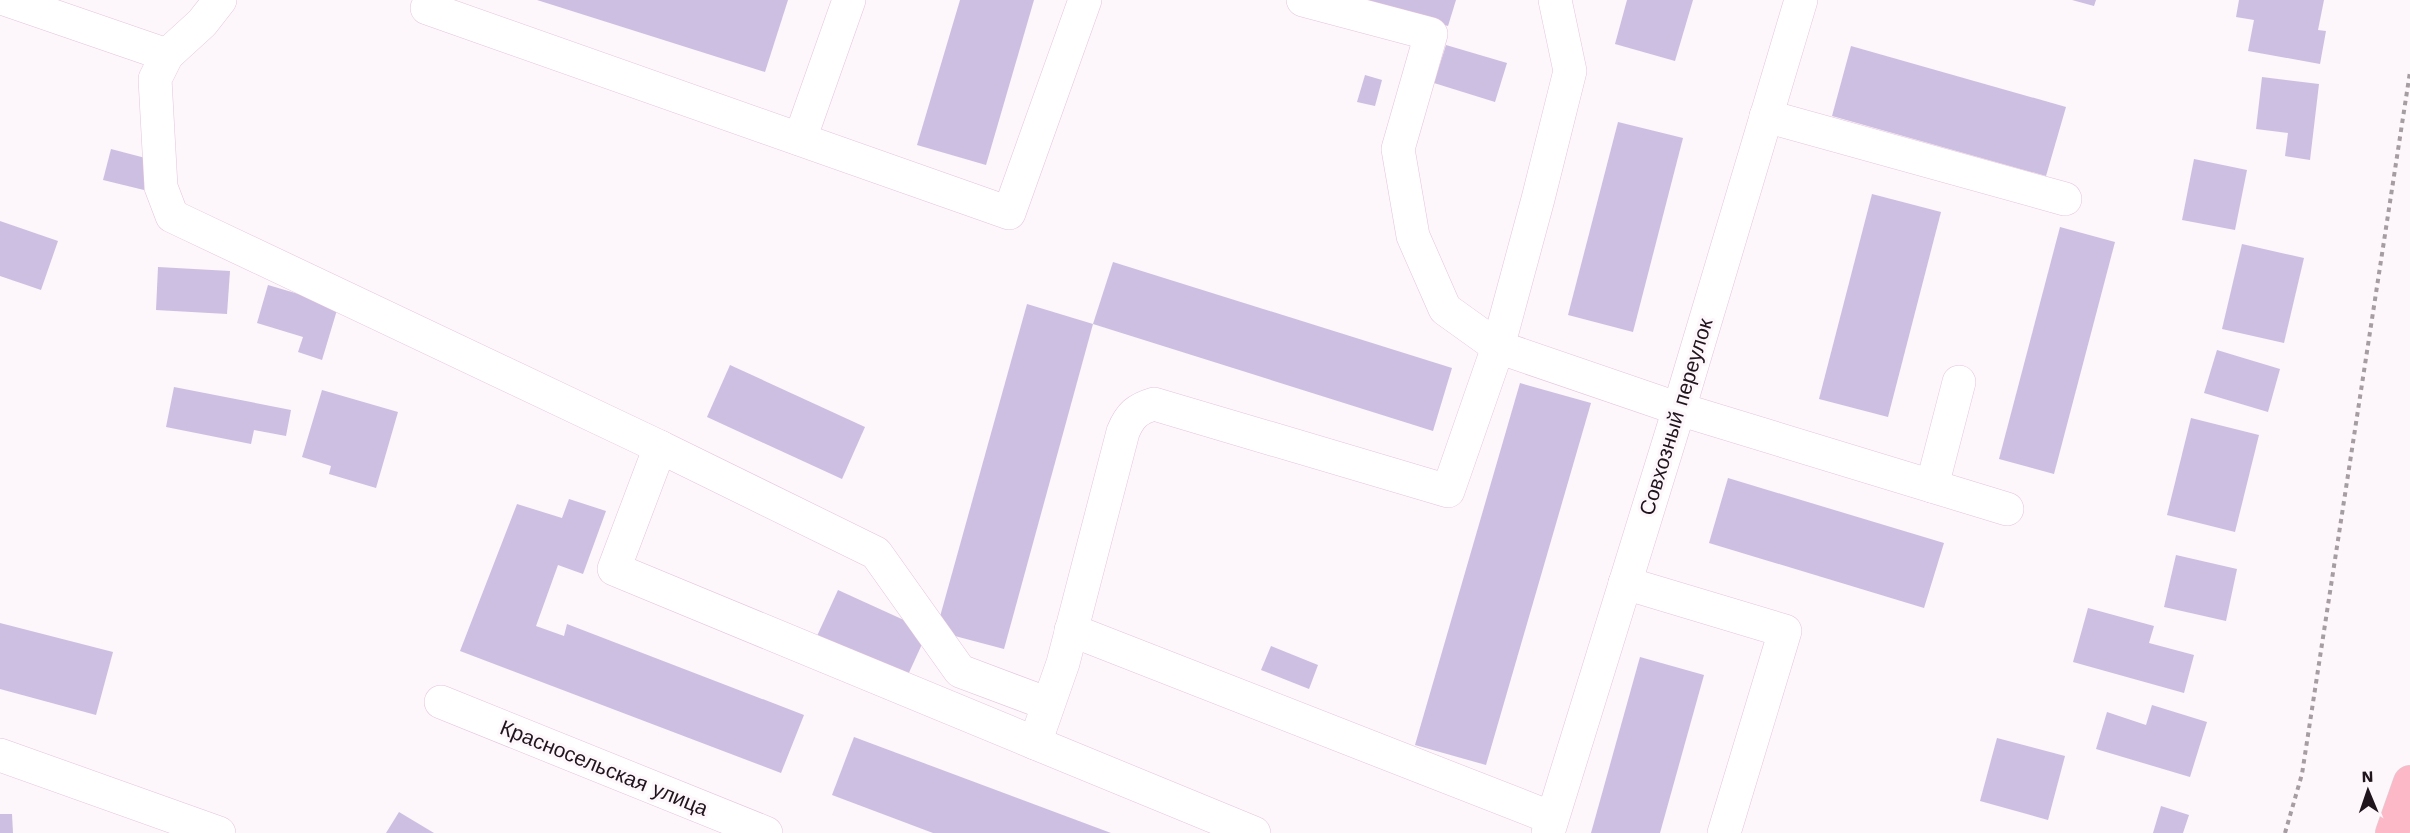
<svg xmlns="http://www.w3.org/2000/svg" width="2410" height="833" font-family="'Work Sans',sans-serif">
  <rect width="100%" height="100%" fill="#fdf6fb"/>
  <g fill="#cdbfe2">
    <path d="M537,0H788L765,72Z"/>
    <path d="M960,0H1034L986,165L917,145Z"/>
    <path d="M1360,0H1456L1448,26Z"/>
    <path d="M1627,0H1693L1675,61L1615,44Z"/>
    <path d="M2072,0H2096L2094,6Z"/>
    <path d="M2239,0H2324L2318,30L2326,31L2320,64L2248,51L2254,20L2236,17Z"/>
    <path d="M1446,45L1507,63L1495,102L1434,83Z"/>
    <path d="M1851,46L2066,107L2046,176L1832,116Z"/>
    <path d="M1365,75L1382,80L1375,106L1357,102Z"/>
    <path d="M2262,77L2319,84L2310,160L2285,156L2288,133L2256,129Z"/>
    <path d="M1618,122L1683,138L1633,332L1568,315Z"/>
    <path d="M111,149L153,160L144,190L103,180Z"/>
    <path d="M2194,159L2247,170L2235,230L2182,220Z"/>
    <path d="M1872,194L1941,212L1888,417L1819,399Z"/>
    <path d="M0,221L58,241L41,290L0,276Z"/>
    <path d="M2060,227L2115,242L2054,474L1999,459Z"/>
    <path d="M2242,244L2304,258L2284,343L2222,329Z"/>
    <path d="M1113,262L1452,368L1433,431L1093,324Z"/>
    <path d="M158,267L230,271L227,314L156,310Z"/>
    <path d="M268,285L312,298L340,300L322,360L298,352L303,337L257,323Z"/>
    <path d="M1027,304L1093,324L1004,649L936,631Z"/>
    <path d="M2217,350L2280,369L2268,412L2204,393Z"/>
    <path d="M730,365L865,427L842,479L707,417Z"/>
    <path d="M1520,383L1591,403L1486,765L1415,745Z"/>
    <path d="M174,387L291,410L286,436L254,430L251,444L166,427Z"/>
    <path d="M322,390L398,412L376,488L329,474L331,466L302,457Z"/>
    <path d="M2191,418L2259,435L2235,532L2167,515Z"/>
    <path d="M1728,478L1944,543L1924,608L1709,543Z"/>
    <path d="M569,499L606,511L583,574L558,565L536,626L564,636L567,624L804,715L781,773L460,651L517,504L562,518Z"/>
    <path d="M2176,555L2237,569L2226,621L2164,607Z"/>
    <path d="M838,590L928,631L907,677L817,636Z"/>
    <path d="M2088,608L2154,626L2149,643L2194,655L2184,693L2073,662Z"/>
    <path d="M0,623L113,652L96,715L0,689Z"/>
    <path d="M1271,646L1318,665L1309,689L1261,670Z"/>
    <path d="M1640,657L1704,675L1660,833H1591Z"/>
    <path d="M2152,705L2207,722L2190,777L2096,749L2107,712L2146,725Z"/>
    <path d="M854,737L1111,833H933L832,795Z"/>
    <path d="M1997,738L2065,756L2048,820L1980,801Z"/>
    <path d="M2161,806L2189,815L2183,833H2153Z"/>
    <path d="M399,812L434,833H386Z"/>
    <path d="M0,814H12L13,833H0Z"/>
  </g>
  <g fill="none" stroke-linecap="round" stroke-linejoin="round">
    <defs>
      <g id="minor">
        <path d="M7,0L167,55L202,23L220,0"/>
        <path d="M1303,0L1431,34L1398,149L1413,236L1445,309L1498,347L1538,199L1570,71L1555,0"/>
        <path d="M427,8L1009,213L1085,0"/>
        <path d="M167,55L155,79L161,187L172,216L660,447L614,569L1035,743"/>
        <path d="M1766,116L2065,199"/>
        <path d="M800,139L849,0"/>
        <path d="M660,447L876,553L960,671L1048,704"/>
        <path d="M1932,486L1959,382"/>
        <path d="M1625,583L1785,631L1724,833"/>
        <path d="M1071,630L1552,818"/>
        <path d="M441,702L766,833"/>
        <path d="M0,755L219,833"/>
        <path d="M1254,833L1035,743L1063,663L1123,432C1130,415 1137,409 1154,404L1448,491L1498,347L1679,409L2007,509"/>
        <path d="M1548,833L1679,409L1801,0"/>
      </g>
      <path id="major" d="M2392,833L2410,782"/>
    </defs>
    <use href="#minor" stroke="#e5c4dc" stroke-width="34"/>
    <use href="#major" stroke="#d7d5d6" stroke-width="34"/>
    <path stroke="#a69da3" stroke-width="4" stroke-dasharray="4.5 4.5" stroke-linecap="butt" d="M2285,833L2302,774L2410,72"/>
    <use href="#minor" stroke="#fff" stroke-width="33"/>
    <use href="#major" stroke="#fdb8c7" stroke-width="33"/>
  </g>
  <g text-anchor="middle" stroke-width="6" stroke-linejoin="round" paint-order="stroke">
    <g font-size="21" fill="#20141d" stroke="#fdf6fb">
      <text transform="translate(1676 417) rotate(-73)" y="7">Совхозный переулок</text>
      <text transform="translate(604 768) rotate(22)" y="7">Красносельская улица</text>
    </g>
  </g>
  <g transform="translate(2368 791) rotate(358)" stroke="#fdf6fb" stroke-width="4.5" paint-order="stroke">
  <path d="M0-4.5L10 22L0 15L-10 22Z" fill="#20141d"/>
  <text y="-9" font-size="16" font-weight="bold" text-anchor="middle" fill="#20141d">N</text>
  </g>
</svg>
